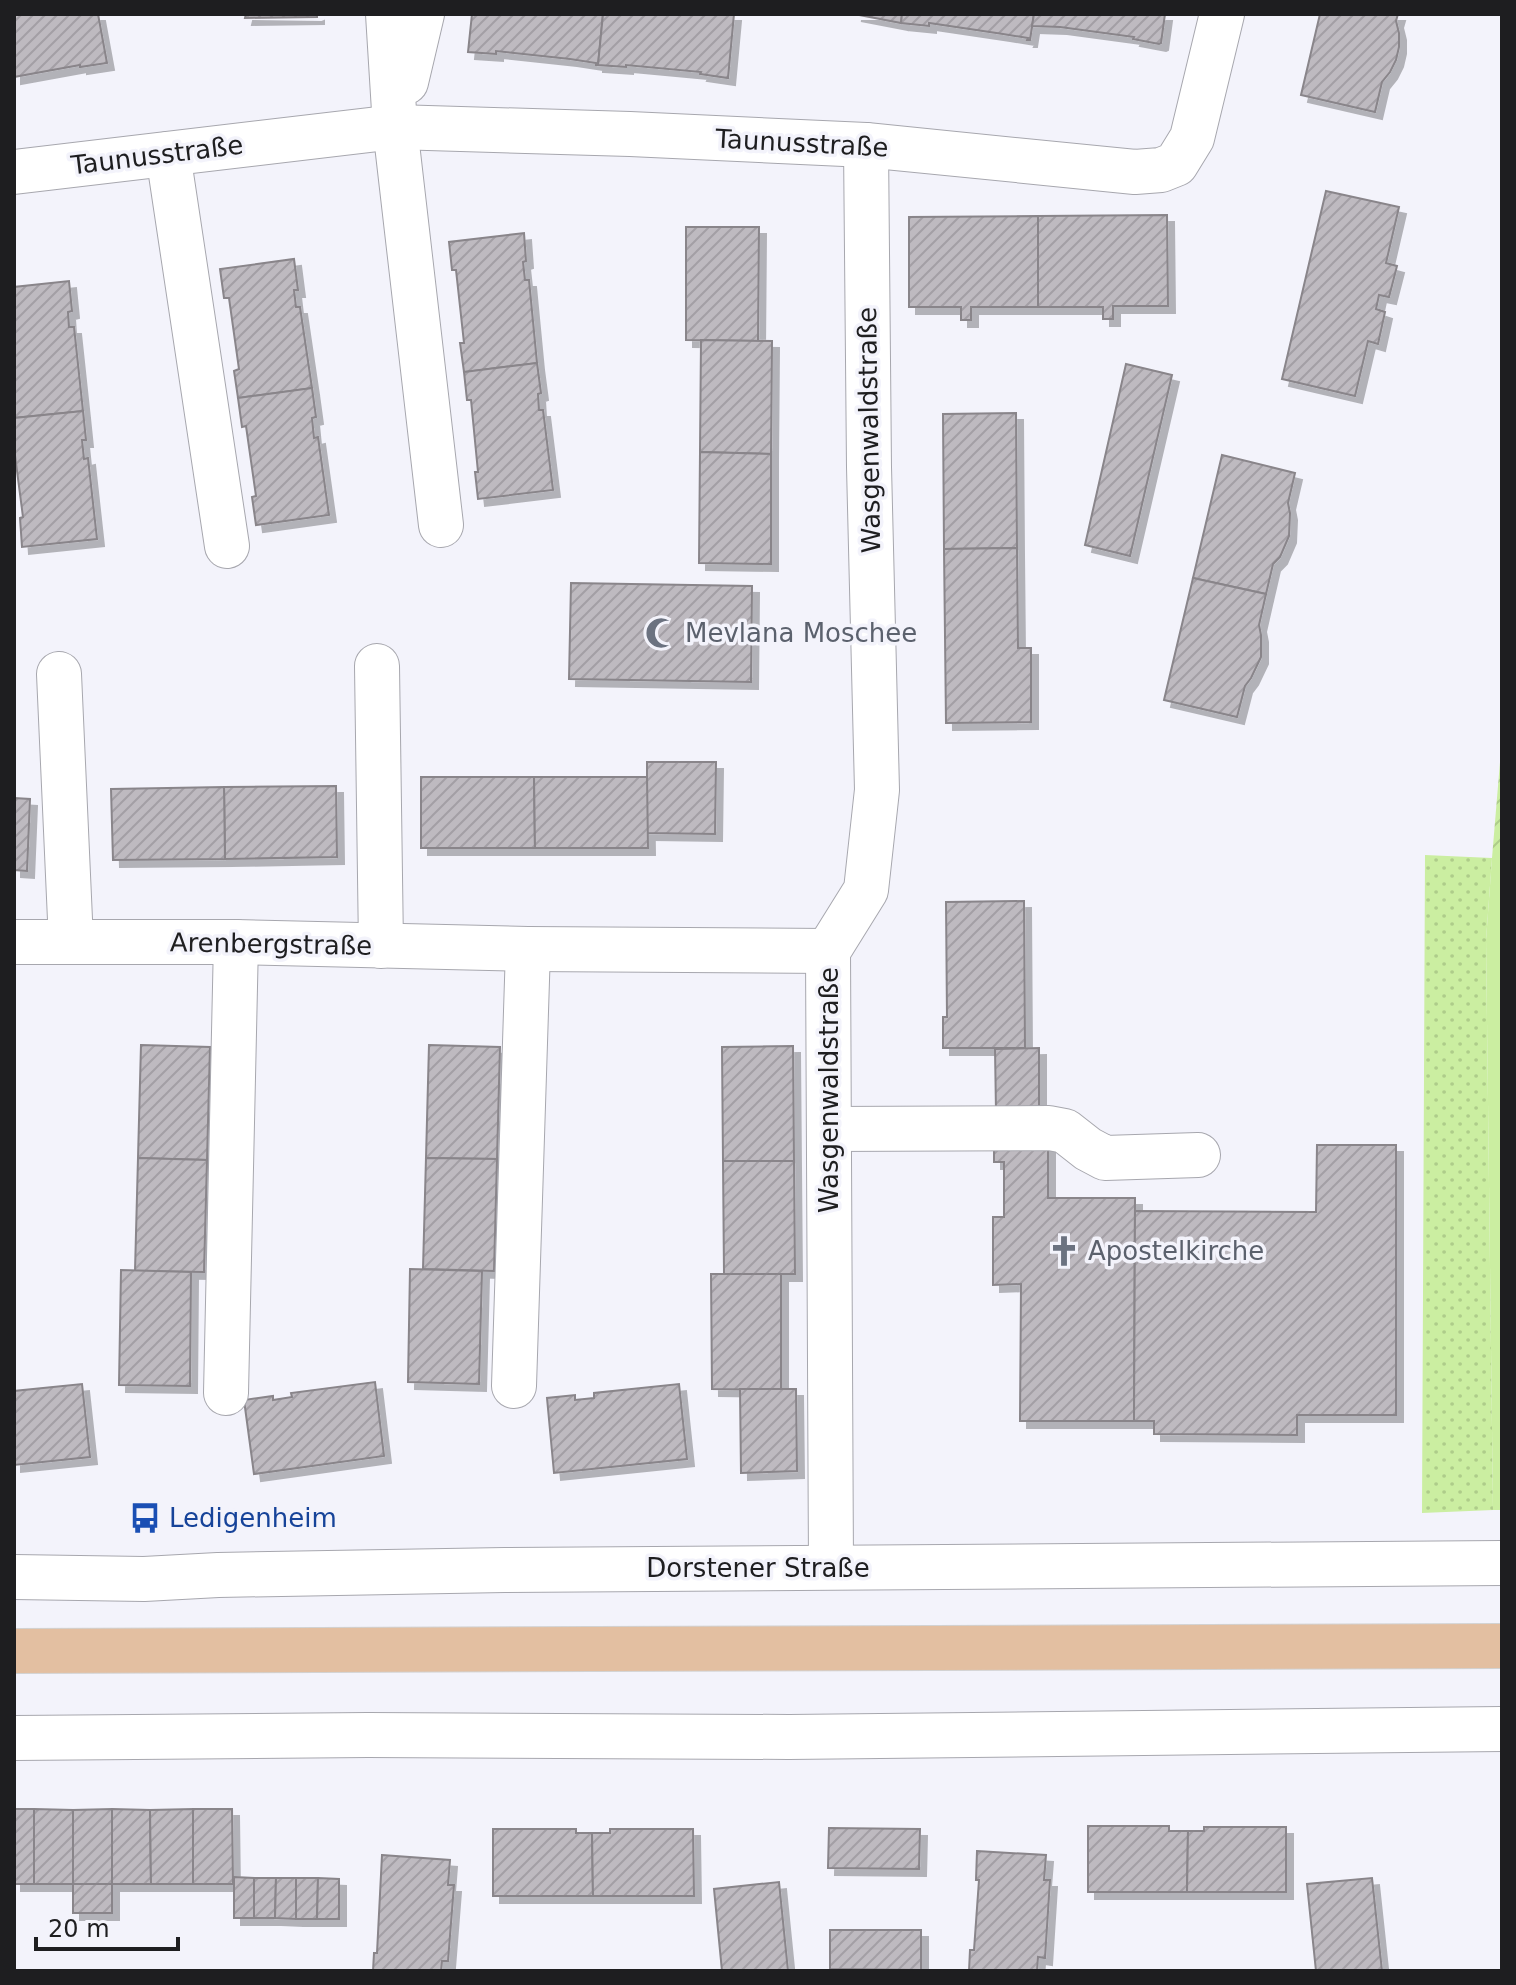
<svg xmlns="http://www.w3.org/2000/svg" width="1516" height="1985" font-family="'DejaVu Sans',sans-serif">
  <defs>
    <pattern id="grass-dots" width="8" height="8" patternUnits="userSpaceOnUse" patternTransform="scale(2)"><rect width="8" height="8" fill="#cbeea1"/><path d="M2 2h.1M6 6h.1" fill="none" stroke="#aecc8a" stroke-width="1.8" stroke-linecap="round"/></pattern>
    <pattern id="garden-furrows" width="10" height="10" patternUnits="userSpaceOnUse" patternTransform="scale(2)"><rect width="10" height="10" fill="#cbeea1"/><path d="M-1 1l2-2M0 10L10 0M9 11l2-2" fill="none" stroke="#aecc8a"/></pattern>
    <pattern id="building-hatch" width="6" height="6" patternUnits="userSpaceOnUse" patternTransform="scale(2)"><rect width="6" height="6" fill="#bebac0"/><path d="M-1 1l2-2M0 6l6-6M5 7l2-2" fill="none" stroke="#a39fa5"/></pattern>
    <filter id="shadow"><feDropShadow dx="7" dy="7" stdDeviation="0" flood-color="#0004"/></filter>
  </defs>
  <rect width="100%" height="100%" fill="#f3f3fb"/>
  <path fill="url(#grass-dots)" d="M1425,855L1492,858L1486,940L1493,1510L1422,1513Z"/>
  <path fill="url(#garden-furrows)" d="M1502,738V858H1492Z"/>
  <path fill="#cbeea1" d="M1492,858H1502V1510H1493L1486,940Z"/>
  <g fill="url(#building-hatch)" stroke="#89858a" stroke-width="2" filter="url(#shadow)">
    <path d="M14,14H98L107,63L80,67V65L14,77Z"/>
    <path d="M246,14L315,15L317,14V17L245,18Z"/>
    <path d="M472,14H603L598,65H596V63L570,59L496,51V54L468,52Z"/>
    <path d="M603,14H734L728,78L700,74L701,72L626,65V67L598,65Z"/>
    <path d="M854,14H902L901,23Z"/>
    <path d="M902,14H1034L1030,40H1027L1028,38L1003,34L929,23V26L901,23Z"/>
    <path d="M1034,14H1165L1161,43L1159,44L1133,39L1134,37L1060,27L1032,26Z"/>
    <path d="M1320,14H1398L1396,21L1399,33V47L1396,60L1390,72L1382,82L1375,112L1301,95Z"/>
    <path d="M1326,191L1399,207L1386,263L1397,266L1389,297L1379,295L1376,309L1385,312L1378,344L1368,341L1355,396L1282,379Z"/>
    <path d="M1167,215L1168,306H1113V319H1103V307H1038V216Z"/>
    <path d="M1038,216V307H971V320H961V307H909V217Z"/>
    <path d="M686,227H759L758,341L686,340Z"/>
    <path d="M524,233L526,261L523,262L525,280H529L537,363L464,372L460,343H464L456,270H452L449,242Z"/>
    <path d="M294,259L298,290H294L296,307H300L312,388L238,398L234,371L239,369L229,298H224L220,269Z"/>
    <path d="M69,281L72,311L68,312L69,327H74L83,411L14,418V287Z"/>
    <path d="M701,340L772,341L771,454L700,452Z"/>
    <path d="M537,363L541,393L538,394L539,410H543L553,490L478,499L475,472H478L471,400H467L464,372Z"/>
    <path d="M1126,364L1172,375L1130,556L1085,545Z"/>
    <path d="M312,388L316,417L312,418L314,438L318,437L329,515L256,525L252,497L256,496L246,426L242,427L238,398Z"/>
    <path d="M83,411L86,440H82L84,459L88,458L97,539L22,547L20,518L23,517L14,448V418Z"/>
    <path d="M1016,413L1017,548L944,549L943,414Z"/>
    <path d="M700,452L771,454V564L699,563Z"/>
    <path d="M1222,455L1295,473L1288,503L1290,513L1289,536L1280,557L1273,564L1266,594L1193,578Z"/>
    <path d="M1017,548L1018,648H1031V722L946,723L944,549Z"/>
    <path d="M1193,578L1266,594L1259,625L1261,635V657L1251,678L1245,686L1237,717L1164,700Z"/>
    <path d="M571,583L752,586L751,682L569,679Z"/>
    <path d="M647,762H716L715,834L647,833Z"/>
    <path d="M421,777H534L535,848H421Z"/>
    <path d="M534,777H647L648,848H535Z"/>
    <path d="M336,786L337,857L225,859L224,787Z"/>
    <path d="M224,787L225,859L113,860L111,789Z"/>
    <path d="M14,798L30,799L27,871L14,870Z"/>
    <path d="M1024,901L1025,1048H943V1017H947L946,902Z"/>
    <path d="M141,1045L210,1047L207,1160L138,1158Z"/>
    <path d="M429,1045L500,1047L497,1159L426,1158Z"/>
    <path d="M793,1046L794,1161H723L722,1047Z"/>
    <path d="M1039,1048V1111L996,1112L995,1049Z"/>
    <path d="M994,1142H1048V1198H1135L1134,1421H1020L1021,1284L993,1285V1217H1004V1162H994Z"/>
    <path d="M1317,1145H1396V1415H1297V1435L1154,1434V1421H1134L1135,1211L1316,1212Z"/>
    <path d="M138,1158L207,1160L204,1272L135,1271Z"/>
    <path d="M426,1158L497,1159L494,1271L423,1269Z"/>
    <path d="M723,1161H794L795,1274H724Z"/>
    <path d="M410,1269L482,1271L479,1384L408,1382Z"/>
    <path d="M121,1270L191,1272L190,1386L119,1385Z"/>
    <path d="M711,1274H781V1390L712,1389Z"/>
    <path d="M375,1382L384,1456L254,1474L244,1400L273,1396V1400L292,1397L291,1393Z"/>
    <path d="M82,1384L90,1457L14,1465V1391Z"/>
    <path d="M679,1384L687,1459L554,1473L547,1398L575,1395V1400L594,1398V1393Z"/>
    <path d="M740,1389H796L797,1471L741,1473Z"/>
    <rect x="14" y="1809" width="20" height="75"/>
    <path d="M34,1809L73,1810V1884H34Z"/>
    <path d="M112,1809L150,1810L151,1884H112Z"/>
    <path d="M112,1809V1884H73V1810Z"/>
    <path d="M193,1809H232L233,1884H193Z"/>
    <path d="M193,1809V1884H151L150,1810Z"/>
    <path d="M1088,1826H1169V1831H1188L1187,1892H1088Z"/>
    <path d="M1204,1827H1286V1892H1187L1188,1831H1204Z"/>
    <path d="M829,1828L920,1829L919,1869L828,1868Z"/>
    <path d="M493,1829H576V1833H592L593,1896H493Z"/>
    <path d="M610,1829H693L694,1896H593L592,1833H610Z"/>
    <path d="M977,1851L1046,1855L1044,1880H1050L1045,1958L1038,1957L1037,1971H969L970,1950H974L979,1880H976Z"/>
    <path d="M382,1855L450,1860L448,1885H454L448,1961H442L441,1971H373L374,1953H377Z"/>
    <path d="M234,1877L254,1878V1918H234Z"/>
    <path d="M254,1878H276L275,1918H254Z"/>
    <path d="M276,1878H296V1919L275,1918Z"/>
    <path d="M296,1878H318L317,1919H296Z"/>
    <path d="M318,1878L339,1879V1919H317Z"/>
    <path d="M1372,1878L1382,1971H1316L1307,1884Z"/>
    <path d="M779,1882L788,1971H722L714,1889Z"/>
    <rect x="73" y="1884" width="39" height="29"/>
    <path d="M830,1930H921V1970L830,1969Z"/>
  </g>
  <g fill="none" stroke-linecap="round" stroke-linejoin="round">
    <defs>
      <g id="minor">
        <path d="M388,14L395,127L441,525"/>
        <path d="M406,82L422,14"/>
        <path d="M168,154L227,546"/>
        <path d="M14,172L395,127L630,134L866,145L1135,172L1161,170L1176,164L1192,138L1222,14"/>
        <path d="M377,666L381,946"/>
        <path d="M59,674L71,942"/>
        <path d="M14,942H236L528,949L828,951"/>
        <path d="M830,1129L1049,1128L1065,1131L1088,1149L1105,1158L1198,1155"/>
        <path d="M514,1386L528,949"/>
        <path d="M226,1393L236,942"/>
        <path d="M831,1567L828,951L866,890L877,790L869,467L866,145"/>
        <path d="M14,1577L144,1579L218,1575L505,1570L1502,1563"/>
        <path d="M14,1738L368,1735L789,1737L1502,1729"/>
      </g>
      <path id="major" d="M14,1651L1502,1646"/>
    </defs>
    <use href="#minor" stroke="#a7a7ae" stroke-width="46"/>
    <use href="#major" stroke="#d2d2d2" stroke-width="46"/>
    <use href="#minor" stroke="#fff" stroke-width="44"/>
    <use href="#major" stroke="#e3bfa1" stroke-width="44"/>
  </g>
  <defs>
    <symbol id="mosque-bare" viewBox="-9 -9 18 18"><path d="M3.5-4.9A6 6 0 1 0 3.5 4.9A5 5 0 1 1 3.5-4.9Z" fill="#6b7280" stroke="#f3f3fb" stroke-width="2.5" paint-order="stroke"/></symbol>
    <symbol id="church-bare" viewBox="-9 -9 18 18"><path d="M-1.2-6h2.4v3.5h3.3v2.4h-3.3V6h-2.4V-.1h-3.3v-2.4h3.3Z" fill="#6b7280" stroke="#f3f3fb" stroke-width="2.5" paint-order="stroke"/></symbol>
    <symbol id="bus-bare" viewBox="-9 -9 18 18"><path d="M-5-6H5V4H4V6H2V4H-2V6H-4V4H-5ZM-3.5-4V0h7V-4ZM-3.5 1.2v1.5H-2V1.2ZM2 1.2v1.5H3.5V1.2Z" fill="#1a4fb4" stroke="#f3f3fb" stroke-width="2.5" paint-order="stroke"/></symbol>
  </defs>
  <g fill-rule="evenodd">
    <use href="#mosque-bare" x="639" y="611" width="44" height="44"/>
    <use href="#church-bare" x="1042" y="1229" width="44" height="44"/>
    <use href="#bus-bare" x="123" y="1496" width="44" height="44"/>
  </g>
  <g text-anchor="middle" stroke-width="7" stroke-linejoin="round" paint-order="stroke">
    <g font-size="26" fill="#1e1e20" stroke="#f3f3fb">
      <text transform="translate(802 143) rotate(3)" y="9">Taunusstraße</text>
      <text transform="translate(157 155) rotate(-7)" y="9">Taunusstraße</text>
      <text transform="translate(869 430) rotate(-91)" y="9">Wasgenwaldstraße</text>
      <text transform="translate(271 944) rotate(1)" y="9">Arenbergstraße</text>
      <text transform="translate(829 1090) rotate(-90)" y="9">Wasgenwaldstraße</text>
      <text x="758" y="1577">Dorstener Straße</text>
    </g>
    <g font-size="26" fill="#5b616d" stroke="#f3f3fb" text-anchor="start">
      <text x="685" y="642">Mevlana Moschee</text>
      <text x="1088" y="1260">Apostelkirche</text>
    </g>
    <g font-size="26" fill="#164399" stroke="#f3f3fb" text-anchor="start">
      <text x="169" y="1527">Ledigenheim</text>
    </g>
  </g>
  <rect width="1516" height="1985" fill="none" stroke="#1e1e20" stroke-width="32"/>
  <path d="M36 1937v12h142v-12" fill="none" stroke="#1e1e20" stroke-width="4"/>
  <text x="48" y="1937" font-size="24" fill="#1e1e20" stroke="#f3f3fb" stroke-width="6" paint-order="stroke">20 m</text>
</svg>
